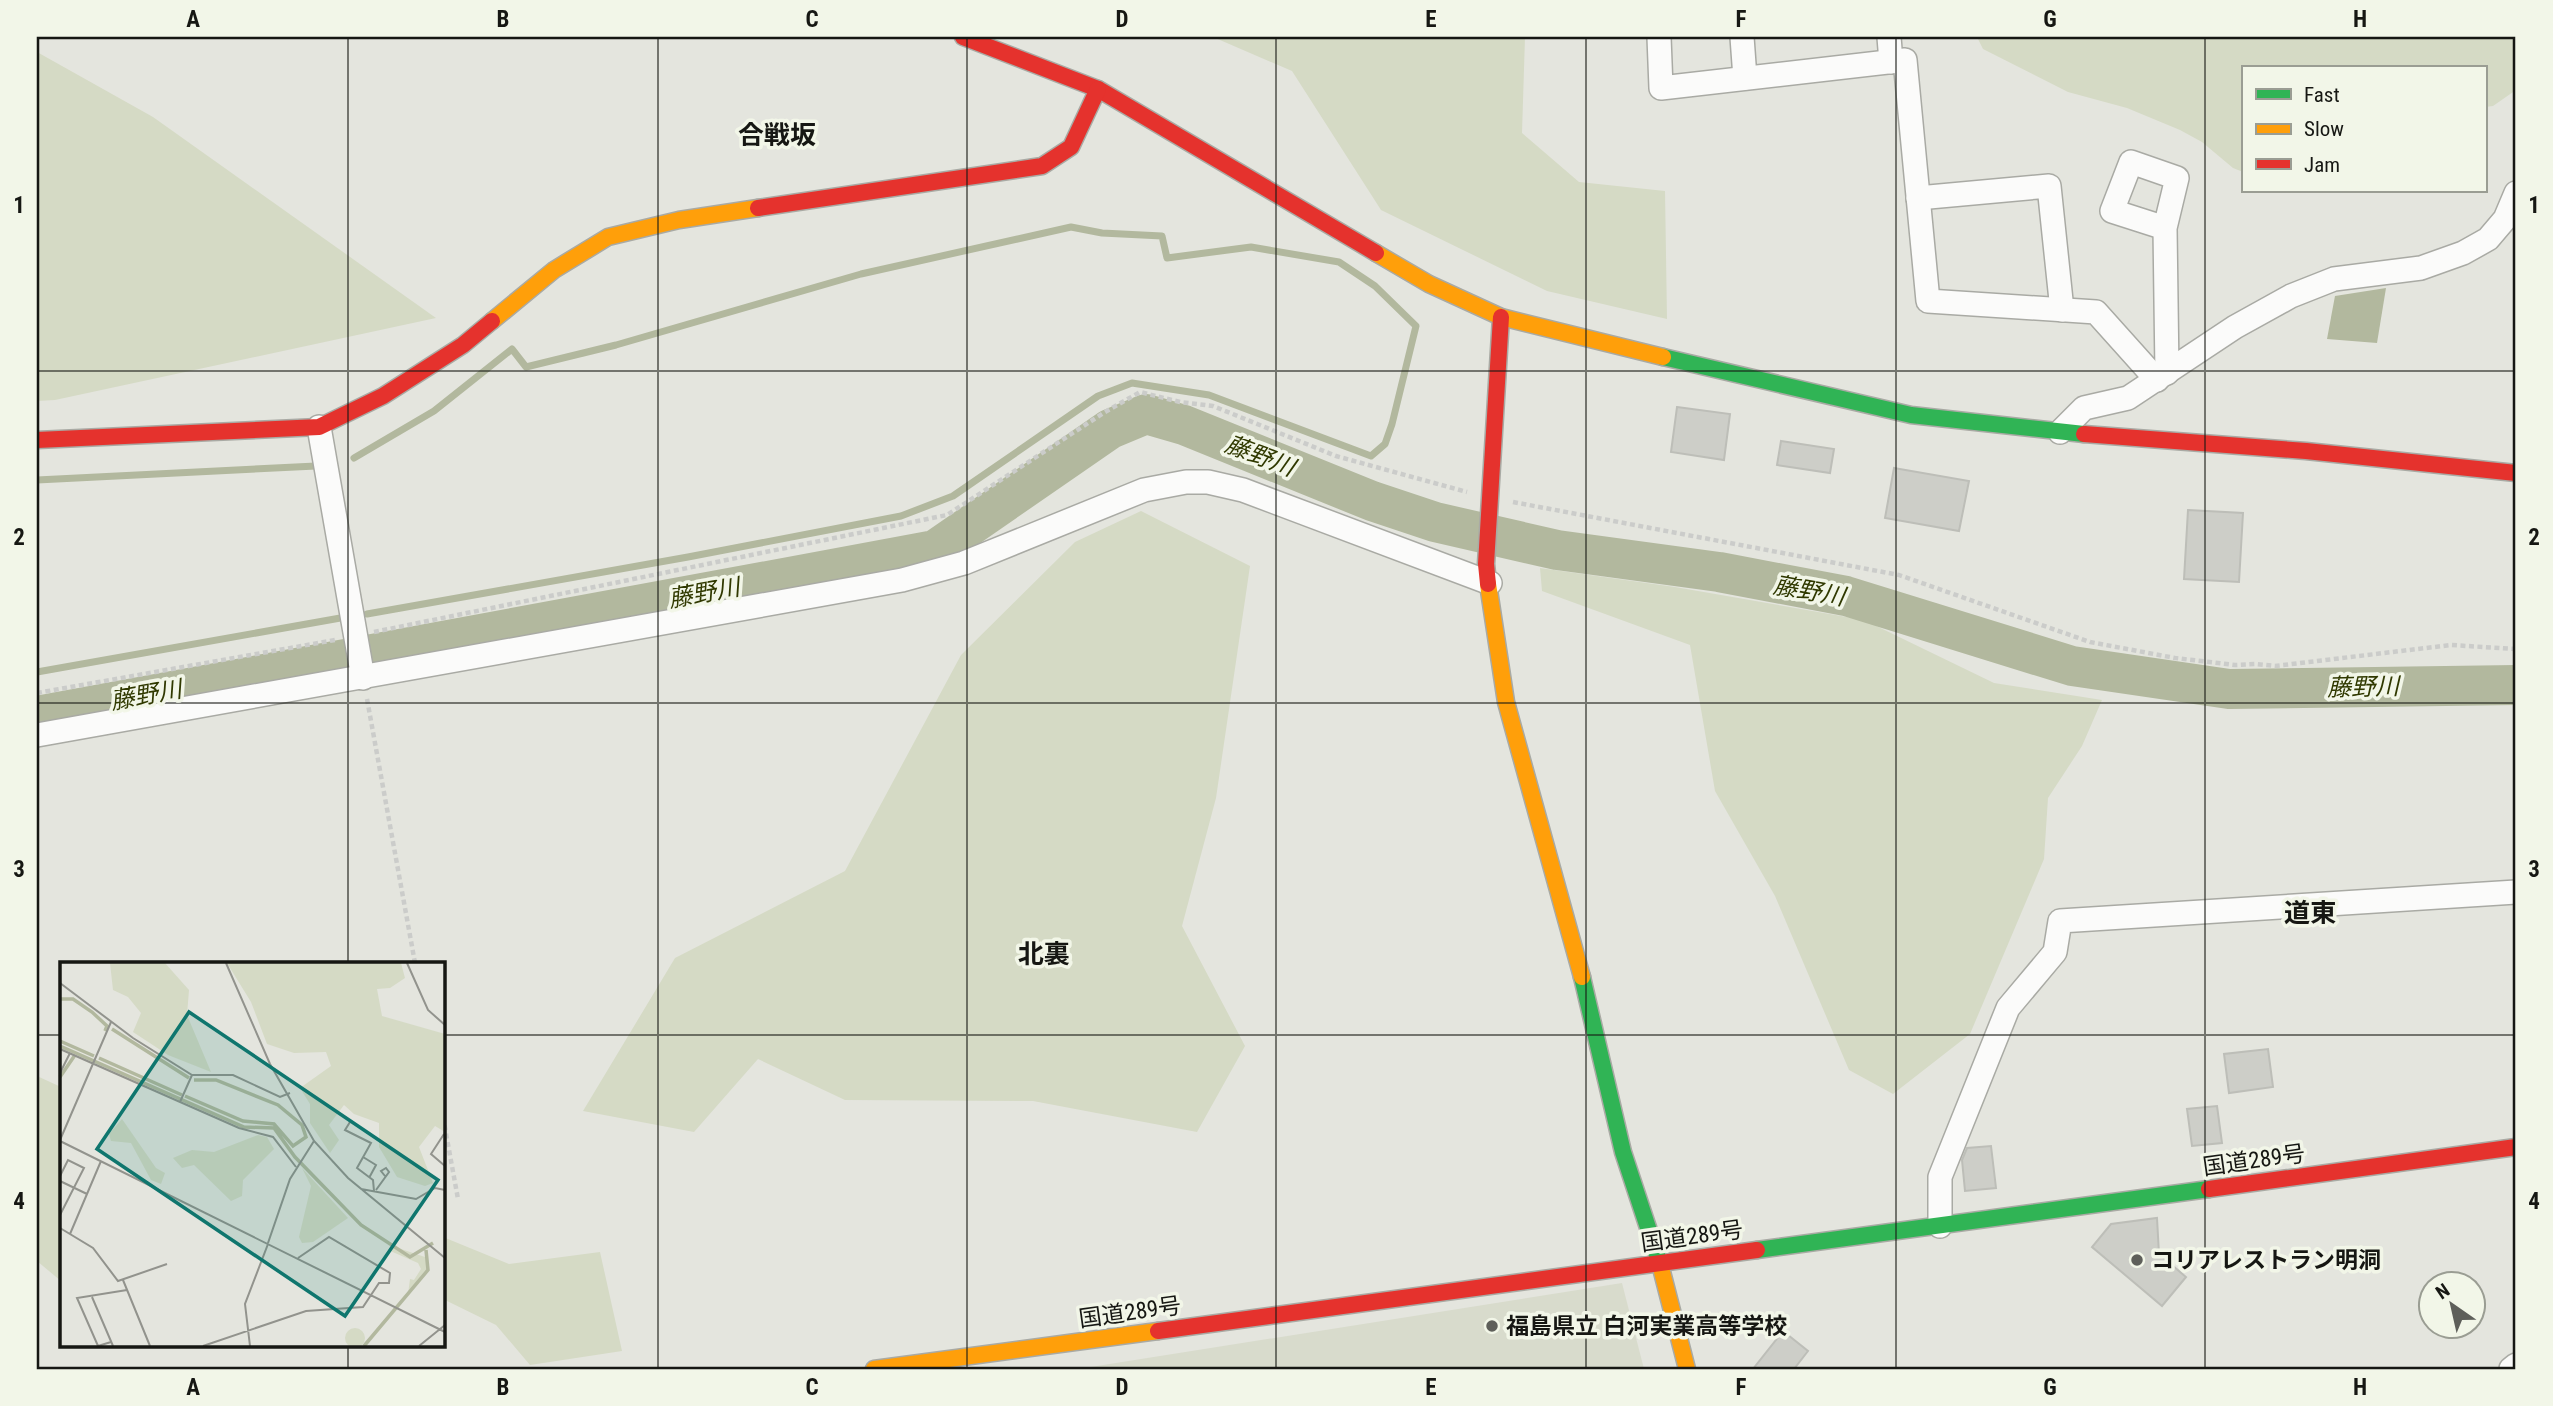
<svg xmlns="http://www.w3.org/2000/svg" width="2553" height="1406" font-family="'Roboto Condensed','Noto Sans JP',sans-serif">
  <rect width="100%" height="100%" fill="#e4e5de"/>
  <path fill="#d8dbcc" d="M1622,1283L1644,1369H1078Z"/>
  <g fill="#d5dac5">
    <path d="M1213,37H1525L1522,133L1579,182L1665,191L1667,319L1547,291L1381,210L1292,71Z"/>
    <path d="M1977,37H2516V90L2493,106L2485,107V68H2243V172L2233,168L2202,142L2180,130L2127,108L2068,92L1983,49Z"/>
    <path d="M37,52L153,117L436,318L55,400L37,401Z"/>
    <path d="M1141,511L1250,566L1216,798L1182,926L1245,1046L1197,1132L1033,1101L845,1100L758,1059L694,1132L583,1111L675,958L845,871L961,655L1075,542Z"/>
    <path d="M1540,568L1675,587L1864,620L1994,683L2102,700L2082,746L2048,798L2044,859L1970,1034L1893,1094L1849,1070L1775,896L1715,791L1690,645L1542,591Z"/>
    <path d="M37,1076L61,1087V1281L37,1261Z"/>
    <path d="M443,1237L509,1264L600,1252L622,1351L530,1365L496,1325L443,1299Z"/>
  </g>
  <path fill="#b2b89e" d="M2386,288L2377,343L2327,339L2335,296Z"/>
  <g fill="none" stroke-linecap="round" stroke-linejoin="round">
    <g stroke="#b2b89e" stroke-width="7">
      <path d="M354,458L434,411L512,349L526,367L616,345L861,274L1071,227L1102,233L1162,236L1167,258L1251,247L1339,262L1375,286L1416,326L1392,424L1385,444L1371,456L1209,395L1132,383L1098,396L953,496L901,516L688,557L367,614"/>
      <path d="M37,480L316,466"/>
      <path d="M37,672L346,617"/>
    </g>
    <path stroke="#b2b89e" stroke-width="40" d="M37,716L935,550L1110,429L1146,414L1184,425L1372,501L1435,522L1557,550L1719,572L1846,596L2072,666L2229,689L2516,685"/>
  </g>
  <g fill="#cdcec8" stroke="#bdbeb8" stroke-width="2">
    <path d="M1677,407L1730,414L1724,460L1671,452Z"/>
    <path d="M1781,441L1834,449L1830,473L1777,465Z"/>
    <path d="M1894,468L1969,481L1959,531L1885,518Z"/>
    <path d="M2188,510L2243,513L2239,582L2184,579Z"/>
    <path d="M2268,1049L2273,1087L2229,1093L2224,1054Z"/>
    <path d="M2217,1106L2222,1143L2192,1146L2187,1109Z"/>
    <path d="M1991,1146L1996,1188L1965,1191L1962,1160L1967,1148Z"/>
    <path d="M2157,1218L2159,1254L2186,1277L2162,1306L2092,1247L2111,1224Z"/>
    <path d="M1783,1331L1808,1351L1794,1369H1753Z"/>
  </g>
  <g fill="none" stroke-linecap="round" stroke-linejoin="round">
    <defs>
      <g id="street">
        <path d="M1659,37L1661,88L1905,60L1928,301L2096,312L2157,380"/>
        <path d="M1742,37L1745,78"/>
        <path d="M1889,37L1891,62"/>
        <path d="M1918,198L2049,186L2062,310"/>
        <path d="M2165,228L2112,211L2131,162L2177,178L2165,228L2167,373"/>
        <path d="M319,427L363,678"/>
        <path d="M2060,432L2084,408L2128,398L2235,327L2291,296L2334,279L2421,268L2463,253L2488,239L2505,219L2516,193"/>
        <path d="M37,735L902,580L964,563L1144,490L1186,482H1208L1243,490L1490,583"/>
        <path d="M1940,1226V1177L2008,1008L2055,952L2060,921L2516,892"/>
        <path d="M2511,1369L2516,1365"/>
      </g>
      <g id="fast">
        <path d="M1663,357L1911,415L2084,434"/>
        <path d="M1582,977L1623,1152L1660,1264"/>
        <path d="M1757,1250L2209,1189"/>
      </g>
      <g id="slow">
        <path d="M1376,253L1429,284L1501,317L1663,357"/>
        <path d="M492,321L554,270L608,237L679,220L758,208"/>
        <path d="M1488,584L1506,702L1582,977"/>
        <path d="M1660,1264L1687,1369"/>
        <path d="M874,1369L1158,1331"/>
      </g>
      <g id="jam">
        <path d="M963,37L1098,89L1376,253"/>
        <path d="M758,208L1042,166L1071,147L1098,89"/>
        <path d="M2084,434L2306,451L2516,473"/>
        <path d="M37,440L319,427L383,396L463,345L492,321"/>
        <path d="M1488,584L1486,564L1501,317"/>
        <path d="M2209,1189L2516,1147"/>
        <path d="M1158,1331L1757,1250"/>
      </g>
    </defs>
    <use href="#street" stroke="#a9aaa4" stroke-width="26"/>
    <use href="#fast" stroke="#a9aaa4" stroke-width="19"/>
    <use href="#slow" stroke="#a9aaa4" stroke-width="19"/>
    <use href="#jam" stroke="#a9aaa4" stroke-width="19"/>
    <g stroke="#cbccca" stroke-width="4.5" stroke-dasharray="5 3.5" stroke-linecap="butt">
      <path d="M1513,502L1899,575L2090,642L2175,658L2235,665L2256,664L2275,666L2451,645L2516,649"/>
      <path d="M374,632L947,515L1105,412L1140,392L1180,402L1213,406L1336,456L1467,492"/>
      <path d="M37,693L335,640"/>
      <path d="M367,699L415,963"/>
      <path d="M443,1117L458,1199"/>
    </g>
    <use href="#street" stroke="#fbfbfa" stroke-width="23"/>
    <use href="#fast" stroke="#30b455" stroke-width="16"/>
    <use href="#slow" stroke="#ff9f0a" stroke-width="16"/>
    <use href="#jam" stroke="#e5322d" stroke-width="16"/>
  </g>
  <path fill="none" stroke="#161713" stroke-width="2" stroke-opacity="0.55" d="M348,37V963M658,37V1369M967,37V1369M1276,37V1369M1586,37V1369M1896,37V1369M2205,37V1369M37,371H2516M37,703H2516M37,1035H61M443,1035H2516M348,1345V1369"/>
  <g fill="#5e5f5a" stroke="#f2f6e8" stroke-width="2.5">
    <circle cx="2137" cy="1260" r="7"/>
    <circle cx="1492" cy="1326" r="7"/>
  </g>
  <g text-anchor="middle" stroke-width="7" stroke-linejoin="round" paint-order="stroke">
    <g font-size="23" fill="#161713" stroke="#f2f6e8">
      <text transform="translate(2254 1160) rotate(-8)" y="8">国道289号</text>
      <text transform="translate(1692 1236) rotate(-8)" y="8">国道289号</text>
      <text transform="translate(1130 1312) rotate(-8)" y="8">国道289号</text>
    </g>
    <g font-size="23" font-weight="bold" fill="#161713" stroke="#f2f6e8" text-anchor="start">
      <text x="2151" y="1268">コリアレストラン明洞</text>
      <text x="1506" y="1334">福島県立 白河実業高等学校</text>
    </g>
    <g font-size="24" font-style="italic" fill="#303900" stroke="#f2f6e8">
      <text transform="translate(1260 456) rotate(21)" y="8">藤野川</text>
      <text transform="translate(1809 591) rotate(10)" y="8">藤野川</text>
      <text transform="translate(704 593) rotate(-10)" y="8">藤野川</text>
      <text transform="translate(2363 687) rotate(-1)" y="8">藤野川</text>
      <text transform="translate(146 695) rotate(-10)" y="8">藤野川</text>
    </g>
    <g font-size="26" font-weight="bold" fill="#161713" stroke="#f2f6e8">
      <text x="777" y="144">合戦坂</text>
      <text x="2310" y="922">道東</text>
      <text x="1044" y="963">北裏</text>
    </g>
  </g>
  <g transform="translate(60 962)">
    <rect width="385" height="385" fill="#e4e5de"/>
    <path d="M50,1H105L129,28L127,53L151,110L108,93L73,70L81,51L68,35L53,28ZM167,1H341L345,16L330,26L317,27L322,54L385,72V170L375,164L359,185L373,221L365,224L337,215L319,185V161L294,152L284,143L269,163L279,178L270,191L250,161V142L240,126L271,104L266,90L234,91L207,82L191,40ZM62,157L96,206L105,211L101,222L91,218L71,181L51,179L49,172ZM198,173L207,175L214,187L183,218L182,234L171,239L134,203L122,206L113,196L132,188L154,190ZM242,206L288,256L253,280L242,281L239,275L251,224ZM332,284L365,295L368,307L348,332L350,317L354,318L361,307L358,301L328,288ZM285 376a10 10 0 1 1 20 0a10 10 0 1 1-20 0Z" fill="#d5dac5"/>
    <path fill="none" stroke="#b2b89e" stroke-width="3.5" d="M0,37H13L32,50L47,64L45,69M52,67L129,116M0,79L34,94M0,84L184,165L214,166L235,195L301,263L350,295L373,281M39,96L122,133M0,115L15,93M125,134L183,159L214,162L233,184L246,175L242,163L218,143L156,118H134M304,384L368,308L366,288"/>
    <path fill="none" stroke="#92938d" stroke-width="2" d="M166,1L210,102L254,179L288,216L385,296M347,1L368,48L385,63M0,21L73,76L132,113H173L220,135L230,131M0,87L179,166L213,175L236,205M0,111L10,91M120,140L132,113M290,160L285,168L311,181L297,206L313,218L314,229M384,172L371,192L385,204M0,178L51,60M0,179L385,370M303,195L316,203L309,216M0,214L8,198L24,206L0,253M0,219L27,232M301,227L356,237L375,226L385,228M316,228L329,210L326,206L321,209L325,214M0,266L33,286L58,319L107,302M10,272L41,199M208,281L230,217L254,179M63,318L90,384M32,335L53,384M51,380L38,384L17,336L67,328M143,384L246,349L303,345L319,321H329L330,311L269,275L238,296M190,384L185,342L208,282M359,384L385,363"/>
    <path fill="#0f766e" fill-opacity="0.15" stroke="#0f766e" stroke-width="3.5" d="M129,50L378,218L285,354L37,187Z"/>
    <rect width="385" height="385" fill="none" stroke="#161713" stroke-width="3.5"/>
  </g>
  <rect width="2553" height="1406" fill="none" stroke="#f2f6e8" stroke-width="77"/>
  <rect x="2242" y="66" width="245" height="126" fill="#f2f6e8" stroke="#9a9d93" stroke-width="2"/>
  <rect x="2256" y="89" width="35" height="10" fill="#30b455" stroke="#9a9d93" stroke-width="2"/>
  <text x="2304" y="102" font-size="21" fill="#161713">Fast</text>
  <rect x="2256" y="124" width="35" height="10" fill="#ff9f0a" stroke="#9a9d93" stroke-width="2"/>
  <text x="2304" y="136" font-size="21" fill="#161713">Slow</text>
  <rect x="2256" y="159" width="35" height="10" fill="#e5322d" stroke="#9a9d93" stroke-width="2"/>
  <text x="2304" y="172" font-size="21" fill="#161713">Jam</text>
  <g transform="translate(2452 1305) rotate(326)"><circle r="33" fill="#f2f6e8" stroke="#9a9d93" stroke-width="2"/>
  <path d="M0-5L12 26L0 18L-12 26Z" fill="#5e5f5a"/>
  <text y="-10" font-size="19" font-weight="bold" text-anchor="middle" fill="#161713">N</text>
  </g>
  <rect x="38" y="38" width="2476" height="1330" fill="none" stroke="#161713" stroke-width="2.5"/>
  <g font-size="23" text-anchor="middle" font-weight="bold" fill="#161713">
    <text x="193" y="27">A</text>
    <text x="503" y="27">B</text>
    <text x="812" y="27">C</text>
    <text x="1122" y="27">D</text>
    <text x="1431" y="27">E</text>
    <text x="1741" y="27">F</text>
    <text x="2050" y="27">G</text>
    <text x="2360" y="27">H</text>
    <text x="19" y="213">1</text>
    <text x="2534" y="213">1</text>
    <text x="19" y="545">2</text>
    <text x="2534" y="545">2</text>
    <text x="19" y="877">3</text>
    <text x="2534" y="877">3</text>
    <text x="19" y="1209">4</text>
    <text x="2534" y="1209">4</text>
    <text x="193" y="1395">A</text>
    <text x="503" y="1395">B</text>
    <text x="812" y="1395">C</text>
    <text x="1122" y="1395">D</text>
    <text x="1431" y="1395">E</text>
    <text x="1741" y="1395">F</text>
    <text x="2050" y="1395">G</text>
    <text x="2360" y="1395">H</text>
  </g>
</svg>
